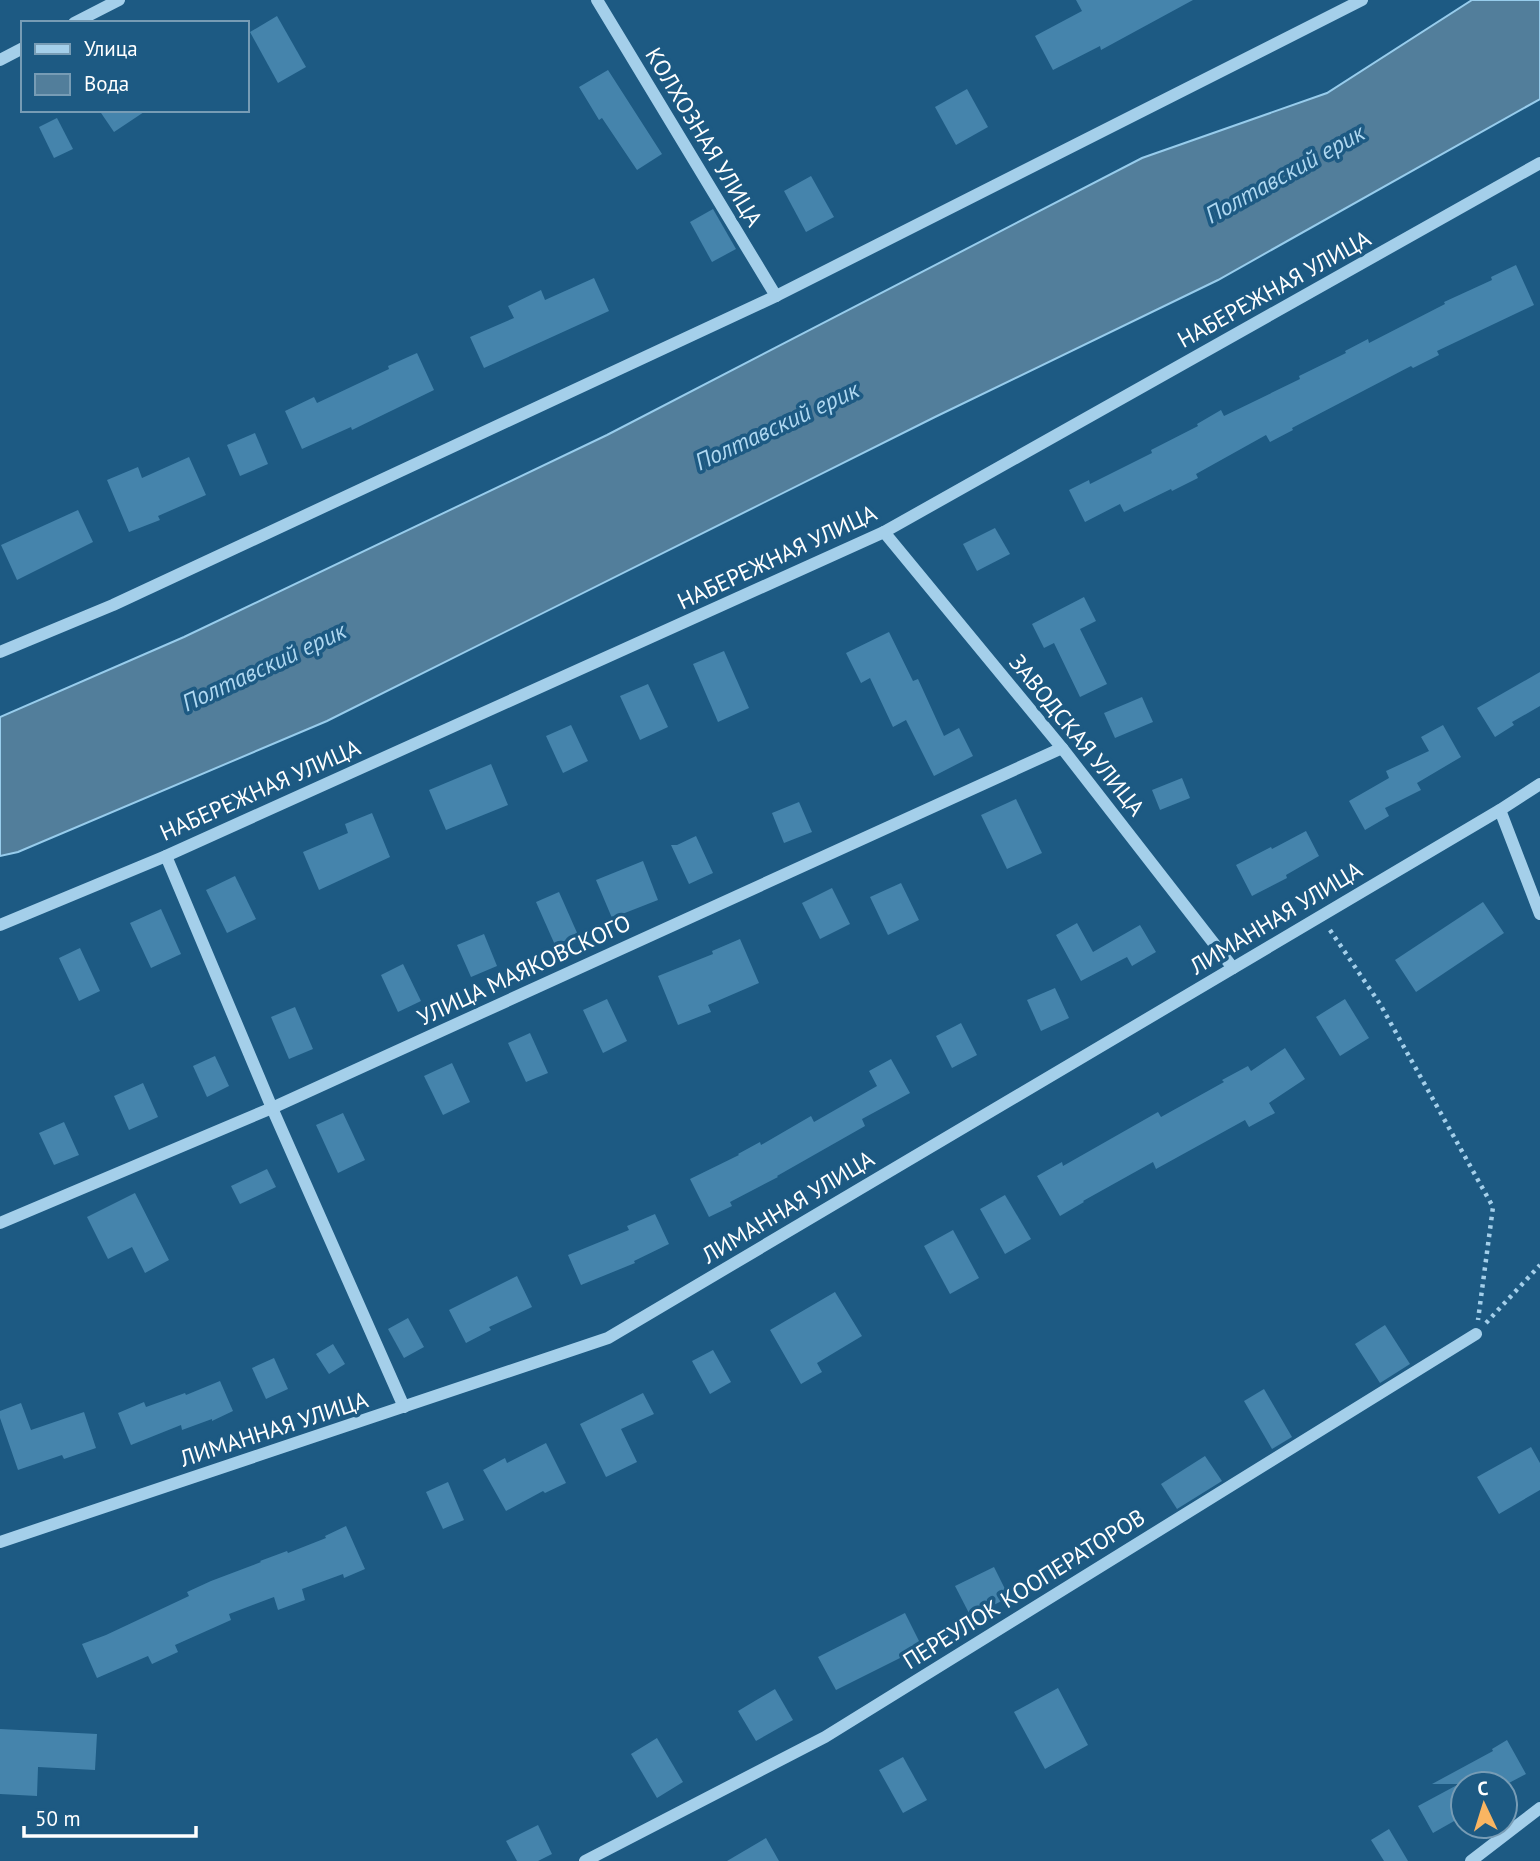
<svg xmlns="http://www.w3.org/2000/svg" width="1540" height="1861" font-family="'PT Sans',sans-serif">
  <rect width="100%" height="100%" fill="#1d5a83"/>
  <path fill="#527e9b" stroke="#97ccec" stroke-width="2" d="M1472,0H1540V99L1218,280L935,417L327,721L18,852L0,856V717L184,637L607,435L1142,158L1327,93Z"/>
  <g fill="#4584ac">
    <path d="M1076,0H1193L1101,50L1100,46L1053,70L1035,36L1082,11Z"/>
    <path d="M277,16L306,67L278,83L250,32Z"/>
    <path d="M608,70L662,154L637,170L602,118L599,120L579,87Z"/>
    <path d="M967,89L988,127L956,145L935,107Z"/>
    <path d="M99,110H147L114,132Z"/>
    <path d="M57,118L73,149L54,158L39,127Z"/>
    <path d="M811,176L834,217L806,232L784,191Z"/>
    <path d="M713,209L736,249L712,262L690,222Z"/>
    <path d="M1516,265L1534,305L1437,351L1439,355L1413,368L1411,366L1292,428L1293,430L1270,442L1266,435L1196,474L1198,478L1172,491L1171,489L1124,512L1120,504L1085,522L1069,490L1089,480L1090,484L1152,453L1151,450L1198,426L1197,424L1221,410L1224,416L1300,379L1299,376L1346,353L1345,351L1368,339L1369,343L1445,304L1444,302L1492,280L1491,277Z"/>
    <path d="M594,278L609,311L484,368L470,337L514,318L508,306L541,290L545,300Z"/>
    <path d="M417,353L434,390L352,430L351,427L302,449L285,411L314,397L317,403L389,369L388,366Z"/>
    <path d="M255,433L268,464L240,476L227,445Z"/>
    <path d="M189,457L206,495L158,516L160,520L129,532L107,480L138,467L142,478Z"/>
    <path d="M78,510L93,542L17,580L1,545Z"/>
    <path d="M995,528L1010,554L977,571L963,544Z"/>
    <path d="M1084,597L1096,621L1080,629L1107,684L1080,697L1054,643L1044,648L1032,624Z"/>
    <path d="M889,632L913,681L918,679L944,736L959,728L973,756L934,776L906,720L893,727L870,678L861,683L846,653Z"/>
    <path d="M724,651L749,708L718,722L693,664Z"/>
    <path d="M1540,672V706L1512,722L1514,725L1495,737L1477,708Z"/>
    <path d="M648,684L668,727L640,740L620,696Z"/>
    <path d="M1142,697L1153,722L1115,738L1104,713Z"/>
    <path d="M571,725L588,761L563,773L546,736Z"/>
    <path d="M1443,725L1461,757L1417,783L1421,790L1385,808L1389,816L1365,830L1349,801L1389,778L1386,771L1429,751L1421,737Z"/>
    <path d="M491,764L508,805L446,830L429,790Z"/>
    <path d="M1182,778L1190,798L1160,810L1152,790Z"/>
    <path d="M1016,799L1042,853L1007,869L981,815Z"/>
    <path d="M799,802L812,832L784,843L772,813Z"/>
    <path d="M372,813L390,857L319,890L303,852L348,833L345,824Z"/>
    <path d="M1306,831L1319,856L1286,875L1287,878L1252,896L1236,865L1271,847L1272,849Z"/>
    <path d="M696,836L713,873L689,884L671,845H677Z"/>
    <path d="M643,861L658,900L612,918L596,880Z"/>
    <path d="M235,876L256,919L227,933L206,890Z"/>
    <path d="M901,883L919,920L888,935L870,897Z"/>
    <path d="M832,888L850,924L820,939L802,903Z"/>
    <path d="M559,892L578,935L555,945L536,902Z"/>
    <path d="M1483,902L1504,933L1416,992L1395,960Z"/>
    <path d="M161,909L181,954L151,968L130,923Z"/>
    <path d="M1077,923L1093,952L1140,925L1156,952L1132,966L1127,957L1081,981L1056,935Z"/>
    <path d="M484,934L497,966L471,977L457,945Z"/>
    <path d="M740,939L759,983L708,1005L711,1012L678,1025L658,976L713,954L712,951Z"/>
    <path d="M80,948L100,991L79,1001L59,958Z"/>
    <path d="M403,964L421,1001L398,1012L381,975Z"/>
    <path d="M1055,988L1069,1018L1041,1031L1027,1000Z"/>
    <path d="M607,999L627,1041L603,1053L583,1010Z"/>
    <path d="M1345,999L1369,1038L1340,1056L1316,1017Z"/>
    <path d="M295,1007L313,1049L289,1059L271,1017Z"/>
    <path d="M961,1023L977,1055L952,1068L936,1036Z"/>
    <path d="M530,1033L548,1073L526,1082L508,1043Z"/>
    <path d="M1285,1048L1305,1079L1269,1103L1275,1113L1249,1127L1245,1120L1156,1169L1153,1162L1083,1201L1084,1202L1060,1216L1037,1176L1062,1162L1063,1166L1158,1112L1161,1117L1224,1082L1222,1080L1248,1066L1251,1071Z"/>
    <path d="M215,1056L229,1086L207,1097L193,1066Z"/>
    <path d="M891,1059L910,1093L862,1119L865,1126L777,1176L778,1177L730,1202L732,1206L709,1217L690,1179L739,1155L738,1154L760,1142L761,1145L811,1116L814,1122L877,1086L869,1071Z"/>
    <path d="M452,1063L470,1102L443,1115L424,1076Z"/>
    <path d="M143,1083L158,1117L129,1130L114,1096Z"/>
    <path d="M343,1113L365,1160L338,1173L316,1125Z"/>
    <path d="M64,1122L79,1155L54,1165L39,1133Z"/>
    <path d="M267,1169L276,1187L240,1204L231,1186Z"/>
    <path d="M135,1193L169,1260L145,1273L132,1247L108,1259L87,1217Z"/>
    <path d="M1005,1195L1031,1239L1005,1254L980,1209Z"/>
    <path d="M655,1214L669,1244L634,1261L635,1263L581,1285L568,1255L629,1230L627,1226Z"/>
    <path d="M953,1230L979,1278L950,1294L924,1246Z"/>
    <path d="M517,1276L532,1307L489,1327L491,1330L466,1343L449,1310Z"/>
    <path d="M835,1292L862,1336L817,1363L822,1372L801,1384L770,1330Z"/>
    <path d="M408,1318L424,1347L404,1358L388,1329Z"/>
    <path d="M1385,1325L1410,1364L1380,1383L1355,1344Z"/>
    <path d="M333,1344L345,1364L329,1374L316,1354Z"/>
    <path d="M713,1350L731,1382L710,1394L692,1361Z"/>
    <path d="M274,1358L288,1389L266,1399L252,1368Z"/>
    <path d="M220,1381L233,1411L212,1421V1419L182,1430L181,1425L131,1445L118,1413L144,1402L146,1407L185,1393L186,1395Z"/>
    <path d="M1264,1389L1292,1437L1272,1449L1244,1401Z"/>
    <path d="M643,1393L654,1414L621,1429L637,1462L606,1477L580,1424Z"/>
    <path d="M21,1403L31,1430L84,1412L96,1448L64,1459L62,1455L18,1470L0,1418V1411Z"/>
    <path d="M546,1443L566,1483L545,1493L543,1491L506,1511L483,1470L505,1458L507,1463Z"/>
    <path d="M1531,1447L1540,1463V1490L1499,1514L1477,1477Z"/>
    <path d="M1205,1456L1222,1481L1177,1509L1161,1484Z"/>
    <path d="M448,1482L464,1520L443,1529L426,1492Z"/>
    <path d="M346,1526L365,1569L344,1578L343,1574L302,1589L305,1600L278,1610L274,1597L229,1614L231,1620L175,1645L178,1652L152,1664L148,1656L97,1678L82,1644L106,1635L189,1596L187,1592L211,1581L261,1562L260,1561L287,1551L288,1553L326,1538L325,1536Z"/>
    <path d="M994,1567L1009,1597L971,1617L955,1586Z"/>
    <path d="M905,1613L922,1647L836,1690L818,1657Z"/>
    <path d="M1058,1688L1088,1745L1045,1769L1014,1712Z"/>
    <path d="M775,1689L793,1720L756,1741L738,1711Z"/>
    <path d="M0,1729L97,1734L95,1770L38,1767L37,1796L0,1794Z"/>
    <path d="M657,1738L683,1782L657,1798L631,1754Z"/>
    <path d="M1507,1740L1526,1774L1507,1784H1463V1816L1433,1833L1418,1806L1459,1784H1432L1493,1751L1492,1749Z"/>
    <path d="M903,1757L927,1800L903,1813L879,1770Z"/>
    <path d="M538,1825L552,1854L538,1861H517L506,1841Z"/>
    <path d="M1389,1829L1408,1861H1384L1371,1840Z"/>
    <path d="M766,1838L779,1861H727Z"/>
  </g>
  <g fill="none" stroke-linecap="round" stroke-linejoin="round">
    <g stroke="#a4cfea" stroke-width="4.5" stroke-dasharray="3.5 5" stroke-linecap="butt">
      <path d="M1330,930L1380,1004L1493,1207L1478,1320"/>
      <path d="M1486,1323L1540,1265"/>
    </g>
    <g stroke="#a4cfea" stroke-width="12">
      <path d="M597,0L776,296"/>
      <path d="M74,23L119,0"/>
      <path d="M0,60L23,48"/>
      <path d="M884,532L1062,748L1233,968"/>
      <path d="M0,652L113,605L776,296L1362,0"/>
      <path d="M1500,810L1540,914"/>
      <path d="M166,856L272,1108L404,1407"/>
      <path d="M0,925L166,856L884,532L1540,163"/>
      <path d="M0,1223L272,1108L1062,748"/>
      <path d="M0,1542L608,1338L1500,810L1540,784"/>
      <path d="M585,1861L825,1737L1476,1334"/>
      <path d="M1471,1861L1540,1808"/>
    </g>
  </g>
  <g text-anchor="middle" stroke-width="7" stroke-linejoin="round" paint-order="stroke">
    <g font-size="23" fill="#fff" stroke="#1d5a83">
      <text transform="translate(704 137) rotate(59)" y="8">КОЛХОЗНАЯ УЛИЦА</text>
      <text transform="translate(1274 289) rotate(-29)" y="8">НАБЕРЕЖНАЯ УЛИЦА</text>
      <text transform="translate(777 557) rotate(-25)" y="8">НАБЕРЕЖНАЯ УЛИЦА</text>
      <text transform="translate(1077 735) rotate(51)" y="8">ЗАВОДСКАЯ УЛИЦА</text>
      <text transform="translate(260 790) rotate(-24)" y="8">НАБЕРЕЖНАЯ УЛИЦА</text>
      <text transform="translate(1276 918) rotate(-31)" y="8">ЛИМАННАЯ УЛИЦА</text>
      <text transform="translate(524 970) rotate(-25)" y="8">УЛИЦА МАЯКОВСКОГО</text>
      <text transform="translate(788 1207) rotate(-31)" y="8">ЛИМАННАЯ УЛИЦА</text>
      <text transform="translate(274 1429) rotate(-18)" y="8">ЛИМАННАЯ УЛИЦА</text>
      <text transform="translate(1024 1589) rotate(-32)" y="8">ПЕРЕУЛОК КООПЕРАТОРОВ</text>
    </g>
    <g font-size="24" font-style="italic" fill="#afd8f1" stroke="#1d5a83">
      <text transform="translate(1285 174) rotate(-29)" y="8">Полтавский ерик</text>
      <text transform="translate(777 426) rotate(-25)" y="8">Полтавский ерик</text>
      <text transform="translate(264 667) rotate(-25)" y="8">Полтавский ерик</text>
    </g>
  </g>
  <rect x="21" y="21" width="228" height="91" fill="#1d5a83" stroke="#779cb5" stroke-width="2"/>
  <rect x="35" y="44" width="35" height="10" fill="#a4cfea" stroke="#779cb5" stroke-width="2"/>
  <text x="84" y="56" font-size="21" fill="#ffffff">Улица</text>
  <rect x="35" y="74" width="35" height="21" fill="#527e9b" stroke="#779cb5" stroke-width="2"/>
  <text x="84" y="91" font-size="21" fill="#ffffff">Вода</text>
  <g transform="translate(1484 1805) rotate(356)"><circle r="33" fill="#1d5a83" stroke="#779cb5" stroke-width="2"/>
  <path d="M0-5L12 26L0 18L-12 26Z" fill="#f9b562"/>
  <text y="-10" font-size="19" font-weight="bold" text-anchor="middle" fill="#ffffff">С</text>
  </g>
  <path d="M24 1826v10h172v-10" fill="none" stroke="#ffffff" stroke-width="3.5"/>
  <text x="35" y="1826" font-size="21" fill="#ffffff" stroke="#1d5a83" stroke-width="5" paint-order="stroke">50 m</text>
</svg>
